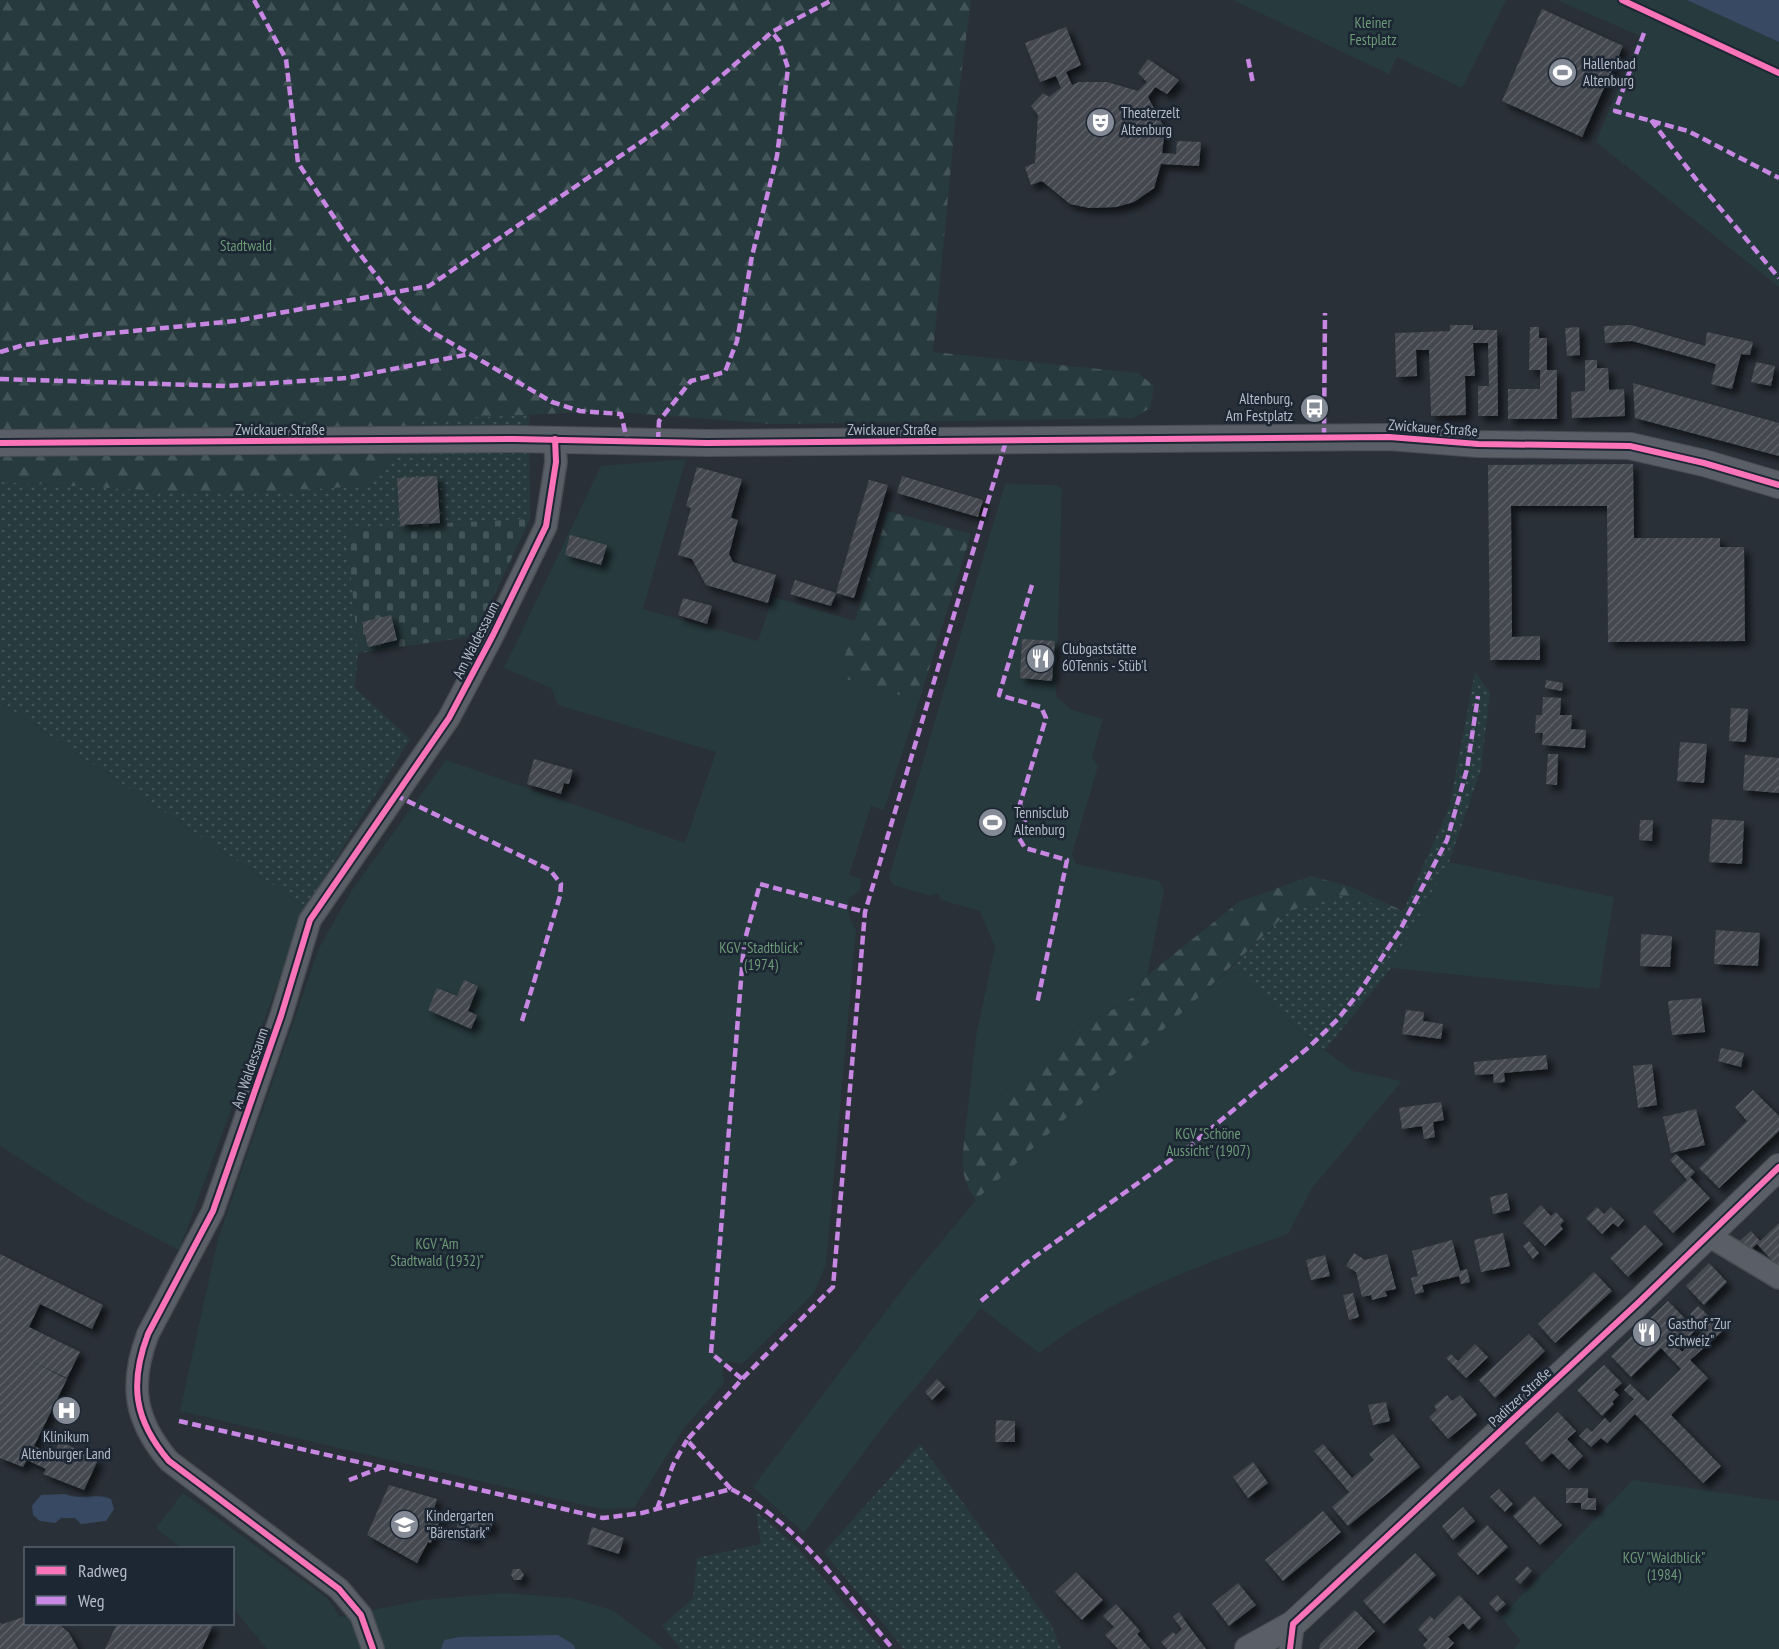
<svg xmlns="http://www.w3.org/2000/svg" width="1779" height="1649" font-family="'PT Sans Narrow',sans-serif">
  <defs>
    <pattern id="grass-dots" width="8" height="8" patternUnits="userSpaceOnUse" patternTransform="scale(1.5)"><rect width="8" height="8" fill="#273a3e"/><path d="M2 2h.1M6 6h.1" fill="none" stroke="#445559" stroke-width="1.8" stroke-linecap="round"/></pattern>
    <pattern id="forest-firs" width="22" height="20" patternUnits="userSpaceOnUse" patternTransform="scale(1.5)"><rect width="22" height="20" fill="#273a3e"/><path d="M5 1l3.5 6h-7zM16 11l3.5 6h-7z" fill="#445559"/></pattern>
    <pattern id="cemetery-stones" width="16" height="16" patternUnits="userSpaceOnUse" patternTransform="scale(1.5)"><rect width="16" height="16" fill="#273a3e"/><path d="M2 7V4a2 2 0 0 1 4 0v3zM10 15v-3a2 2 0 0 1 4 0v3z" fill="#445559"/></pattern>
    <pattern id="building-hatch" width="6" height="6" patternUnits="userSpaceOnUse" patternTransform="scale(1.5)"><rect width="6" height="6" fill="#444950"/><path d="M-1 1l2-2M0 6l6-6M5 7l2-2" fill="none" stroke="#5d6168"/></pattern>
    <filter id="shadow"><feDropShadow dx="5.5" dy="5.5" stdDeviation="3" flood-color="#0009"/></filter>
  </defs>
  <rect width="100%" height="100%" fill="#2a3038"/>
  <g fill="url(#grass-dots)">
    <path d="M529,414L530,519L440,523L397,478L400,525L347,531L358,653L355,688L410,739L306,907L0,702V482L218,494L367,486L422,420Z"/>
    <path d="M1475,672L1490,693L1481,769L1449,862L1391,968L1325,1050L1304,1035L1232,967L1289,911L1338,895L1403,911L1449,808Z"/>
    <path d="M920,1444L1051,1624L1061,1649H904L824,1552Z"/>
    <path d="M756,1511L796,1546L882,1649H681L662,1626L693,1598L697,1558L761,1544Z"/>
  </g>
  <g fill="url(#forest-firs)">
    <path d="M0,0H971L956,114L933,352L1138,373L1154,386L1150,408L1133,418L773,424L605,411L422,420L367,486L218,494L0,482Z"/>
    <path d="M888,511L971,534L919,701L838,677Z"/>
    <path d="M1311,876L1351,887L1403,911L1338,895L1289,911L1148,1046L976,1200C957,1174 963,1156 966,1125L1085,1020L1097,1019L1143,991L1139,982L1239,902Z"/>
  </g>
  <path fill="url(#cemetery-stones)" d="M530,519L475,636L358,653L347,530L400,525Z"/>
  <g fill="#273a3e">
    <path d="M1233,0H1506L1462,88L1397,57L1389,74Z"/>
    <path d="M1557,0H1779V287L1596,142L1640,36Z"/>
    <path d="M686,459L643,609L758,641L773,597L855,621L839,677L919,701L884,810L871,806L849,875L861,879L860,891L849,898C847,912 849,918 856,930L826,1264L814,1293L742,1364L729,1361L722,1368L724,1383L684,1428L634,1508L604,1509L583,1505L180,1411L218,1239L319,948L352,890L446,760L685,843L716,752L558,705L551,688L504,668L601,466Z"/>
    <path d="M1005,484L1057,485L1062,489L1056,696L1072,710L1103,719L1092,757L1098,766L1072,854L1076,864L1159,881L1164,889L1147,977L1139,982L1143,990L1097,1019L1085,1020L966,1125L976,1037L995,947L980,911L941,900L938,893L931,896L893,885L889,877Z"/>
    <path d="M0,702L306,907L179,1250L87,1202L0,1146Z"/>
    <path d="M1449,862L1614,897L1599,989L1391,968Z"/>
    <path d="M1232,967L1304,1035L1353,1071L1402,1081L1312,1188L1288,1234C1202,1264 1112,1297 1039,1353L981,1308L885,1424L804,1533L753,1487L912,1277L976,1200Z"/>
    <path d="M1633,1480L1779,1501V1649H1514L1521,1641L1501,1617Z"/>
    <path d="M183,1493L327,1598L340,1617L422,1600L505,1593L571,1598L612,1610L664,1649H267L233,1608L232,1548H181L156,1528Z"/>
  </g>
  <g fill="#384963">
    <path d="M1687,0H1779V42Z"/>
    <path d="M65,1494C84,1501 96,1492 111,1499L114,1509L106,1521L81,1524L75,1518H61L55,1523L40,1521L33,1515L32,1506L41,1495Z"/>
    <path d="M558,1635L574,1645L575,1649H441L444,1640L459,1637Z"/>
  </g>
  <g fill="url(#building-hatch)" filter="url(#shadow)">
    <path d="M1542,9L1623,46L1582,137L1502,101Z"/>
    <path d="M1066,27L1081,65L1066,72L1072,85L1079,82H1107L1138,91L1147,82L1138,73L1148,59L1179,80L1167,94L1155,87L1148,97L1165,129L1162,153L1176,154L1177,141L1201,142L1199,166L1161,164L1154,188L1134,202L1116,207L1089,208L1070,204L1042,181L1031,185L1025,167L1035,163L1038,115L1031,106L1043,93L1049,97L1061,88L1056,76L1040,82L1025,43Z"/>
    <path d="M1450,325H1473V330H1497L1498,416H1478V386H1489L1488,343H1473L1475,376H1465L1466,415L1431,416L1429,350H1416L1417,376L1396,377L1395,333L1450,331Z"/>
    <path d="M1631,325L1705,346L1707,332L1753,342L1750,355L1741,354L1732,389L1711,384L1716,364L1632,341L1605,343L1604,326Z"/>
    <path d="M1530,327H1539V338H1547V370H1557V419H1508V389H1540V370H1529Z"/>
    <path d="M1579,327L1580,355L1567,356L1565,328Z"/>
    <path d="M1585,360H1597V368H1608L1609,390L1624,389L1625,416L1572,418L1571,392L1585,391Z"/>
    <path d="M1756,362L1775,366L1771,386L1751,382Z"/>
    <path d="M1633,383L1779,423V456L1635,418Z"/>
    <path d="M1633,464L1634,538H1720V547H1744L1745,641L1608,642L1607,506H1511L1512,637L1540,636V660H1490L1488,465Z"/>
    <path d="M697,467L742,479L731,518L738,520L729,554L733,562L776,575L768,603L706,585L692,559L678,555L691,508L686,506Z"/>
    <path d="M437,476L440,523L400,525L397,478Z"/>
    <path d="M902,476L983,500L978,517L897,493Z"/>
    <path d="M869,480L888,485L854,598L836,593Z"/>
    <path d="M570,535L607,545L601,565L565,555Z"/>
    <path d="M795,580L836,593L831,606L790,594Z"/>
    <path d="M683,598L712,606L707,624L678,615Z"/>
    <path d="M391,615L397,640L368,647L362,622Z"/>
    <path d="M1022,639L1055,641L1052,681L1020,678Z"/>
    <path d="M1546,680L1563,683L1562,691L1545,688Z"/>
    <path d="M1543,697L1561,698L1560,715H1572L1571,729L1586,730L1585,748L1542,745L1543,733H1535L1536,715H1542Z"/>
    <path d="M1731,708L1748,709L1746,742L1729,741Z"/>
    <path d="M1680,742L1707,744L1704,783L1677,781Z"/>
    <path d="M1548,754H1558L1557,785L1546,784Z"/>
    <path d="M1745,755L1779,758V793L1743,790Z"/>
    <path d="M534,759L573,770L569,784L564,783L561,794L527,784Z"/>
    <path d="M1712,819L1744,821L1742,864L1709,862Z"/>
    <path d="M1640,820H1653L1652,841L1639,840Z"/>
    <path d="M1716,930L1760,933L1758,966L1714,964Z"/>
    <path d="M1641,934L1672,936L1670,967L1640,966Z"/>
    <path d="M464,980L478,986L468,1011L477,1015L471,1029L428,1010L437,988L457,996Z"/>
    <path d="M1701,998L1705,1032L1672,1035L1668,1001Z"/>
    <path d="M1406,1010L1424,1012L1423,1021L1443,1024L1441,1039L1402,1034Z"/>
    <path d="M1721,1048L1744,1053L1741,1067L1718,1061Z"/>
    <path d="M1546,1055L1548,1069L1504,1073L1505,1082L1494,1083L1493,1074L1475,1075L1474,1062Z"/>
    <path d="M1652,1064L1657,1105L1638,1108L1633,1066Z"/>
    <path d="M1753,1090L1779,1116V1131L1719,1188L1699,1168L1747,1121L1735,1107Z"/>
    <path d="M1441,1102L1444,1120L1433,1122L1435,1137L1424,1139L1422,1126L1402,1129L1399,1108Z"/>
    <path d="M1696,1109L1705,1145L1671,1153L1663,1117Z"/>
    <path d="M1676,1154L1695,1172L1690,1177L1710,1198L1673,1233L1653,1212L1687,1180L1670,1160Z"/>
    <path d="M1507,1193L1510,1210L1493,1214L1490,1197Z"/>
    <path d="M1541,1205L1551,1216L1556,1212L1564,1221L1560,1225L1563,1229L1545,1246L1523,1223Z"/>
    <path d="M1597,1207L1604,1214L1611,1207L1624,1220L1618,1227L1613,1223L1602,1234L1586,1218Z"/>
    <path d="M1779,1223V1268L1757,1244L1749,1251L1737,1243L1751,1231L1760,1241Z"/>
    <path d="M1645,1225L1663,1244L1628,1277L1610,1258Z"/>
    <path d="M1503,1233L1510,1266L1481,1272L1474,1240Z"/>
    <path d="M1452,1240L1460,1271L1467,1269L1470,1282L1461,1284L1459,1276L1422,1285L1424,1292L1415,1294L1411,1278L1418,1276L1412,1251Z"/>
    <path d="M1529,1241L1539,1253L1533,1259L1523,1246Z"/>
    <path d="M1354,1253L1365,1260L1387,1254L1396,1289L1385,1291L1387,1296L1372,1300L1371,1295L1362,1297L1356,1272L1346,1266Z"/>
    <path d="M0,1254L103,1305L92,1329L40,1304L29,1327L80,1352L67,1378L29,1360L67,1379L34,1446L53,1455L60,1441L98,1460L84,1490L43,1474L46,1469L27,1460L23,1467L0,1458Z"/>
    <path d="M1325,1255L1330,1276L1311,1280L1306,1260Z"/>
    <path d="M1709,1263L1727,1282L1704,1305L1686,1286Z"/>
    <path d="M1594,1272L1612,1291L1555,1343L1538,1324Z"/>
    <path d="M1353,1293L1359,1317L1349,1320L1343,1295Z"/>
    <path d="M1668,1301L1696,1330L1678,1347L1682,1352L1705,1329L1690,1314L1698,1306L1724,1330L1690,1360L1708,1378L1671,1415L1721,1466L1703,1483L1635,1414L1607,1443L1601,1438L1591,1447L1579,1436L1587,1428L1592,1432L1605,1418L1610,1423L1634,1399L1624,1390L1630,1384L1648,1401L1681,1369L1661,1348L1631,1377L1611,1356Z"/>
    <path d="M1529,1334L1545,1351L1495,1398L1479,1380Z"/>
    <path d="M1475,1344L1488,1357L1466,1378L1446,1358L1451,1354L1458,1361Z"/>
    <path d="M1604,1365L1622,1383L1614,1390L1619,1395L1612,1402L1614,1404L1602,1416L1577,1390Z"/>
    <path d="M937,1379L945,1387L932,1400L925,1392Z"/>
    <path d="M1447,1395L1452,1401L1460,1395L1477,1415L1448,1439L1429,1417L1437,1410L1434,1406Z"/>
    <path d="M1386,1402L1390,1421L1373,1425L1368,1405Z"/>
    <path d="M1558,1412L1576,1431L1567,1439L1583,1456L1569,1470L1552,1453L1542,1462L1525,1443Z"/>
    <path d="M996,1420L1015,1421V1442H995Z"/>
    <path d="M1393,1434L1420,1467L1348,1526L1332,1507L1349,1492L1314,1451L1323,1444L1352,1478L1374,1460L1369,1454Z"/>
    <path d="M1253,1462L1268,1483L1248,1498L1233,1477Z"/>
    <path d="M389,1485L437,1499L433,1512L442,1515L431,1543L428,1542L417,1563L367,1535Z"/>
    <path d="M1566,1488H1588V1498H1596V1510L1581,1509V1503H1566Z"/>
    <path d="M1499,1489L1513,1504L1505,1512L1490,1497Z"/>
    <path d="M1534,1496L1562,1525L1540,1545L1513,1516Z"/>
    <path d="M1463,1507L1475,1521L1453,1540L1442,1526Z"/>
    <path d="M461,1511L493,1520L490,1532L479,1529L476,1540L455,1534Z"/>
    <path d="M1323,1511L1341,1532L1283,1581L1265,1560Z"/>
    <path d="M1487,1525L1508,1547L1478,1575L1457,1554Z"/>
    <path d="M592,1527L624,1538L619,1554L587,1544Z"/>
    <path d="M1415,1553L1436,1575L1384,1624L1363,1601Z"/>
    <path d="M1527,1566L1532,1571L1520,1584L1515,1579Z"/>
    <path d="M513,1569H520L524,1575L521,1580H514L511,1575Z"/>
    <path d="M1076,1572L1103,1600L1082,1620L1055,1592Z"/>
    <path d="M1238,1583L1256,1605L1229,1626L1212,1604Z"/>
    <path d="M1459,1595L1481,1618L1469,1630L1463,1623L1448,1637L1454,1643L1448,1649H1426L1423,1645L1428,1640L1418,1629L1430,1616L1434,1620Z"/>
    <path d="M1497,1595L1506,1604L1497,1612L1489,1603Z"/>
    <path d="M1116,1604L1140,1631L1137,1634L1150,1649H1118L1105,1635L1114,1627L1103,1616Z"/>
    <path d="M1355,1610L1375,1631L1357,1649H1319L1320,1644Z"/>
    <path d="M1179,1612L1188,1625L1206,1649H1167L1161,1642L1173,1632L1176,1635L1182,1629L1173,1617Z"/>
    <path d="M26,1616V1624H59L69,1633L78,1649H0V1623L3,1624Z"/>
    <path d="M117,1624H209L213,1625L202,1649H105Z"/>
  </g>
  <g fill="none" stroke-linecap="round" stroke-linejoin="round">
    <defs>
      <g id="minor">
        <path d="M1709,1236L1779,1278"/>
        <path d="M373,1649L361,1615L339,1589L169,1461C134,1420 129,1384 148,1334L213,1211L281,1016L310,920L449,718L493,635L546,526L556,462L555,439"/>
        <path d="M1290,1649L1293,1624"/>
      </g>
      <g id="tertiary">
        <path d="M0,443L514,439L707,443L1389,437L1478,444L1630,446L1704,463L1779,485"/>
        <path d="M1248,1649L1293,1624L1639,1302L1779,1167"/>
      </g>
    </defs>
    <use href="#minor" stroke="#484c53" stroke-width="24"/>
    <use href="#tertiary" stroke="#484c53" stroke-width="28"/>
    <use href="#minor" stroke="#5a5e66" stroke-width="21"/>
    <use href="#tertiary" stroke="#5a5e66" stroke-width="26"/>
    <g stroke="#c787e3" stroke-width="4.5" stroke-dasharray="9 4.5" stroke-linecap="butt">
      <path d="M254,0L286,59L298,163L349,240L389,292L415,319L434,333L552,402L580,411L621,414L627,440"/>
      <path d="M1644,33L1615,111L1688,131L1779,178"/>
      <path d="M1248,59L1253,83"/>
      <path d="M1651,120L1698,182L1779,278"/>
      <path d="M0,352L24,345L92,335L235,321L429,286L663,127L772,32L832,0"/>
      <path d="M0,379L227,386L347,378L470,354"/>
      <path d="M1324,437L1325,313"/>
      <path d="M658,441L659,421L691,381L725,372L737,341L752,256L777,156L788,68L779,41L772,32"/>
      <path d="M1032,585L999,695L1041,707L1046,718L1020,804L1025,820L1019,838L1025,848L1067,860L1037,1004"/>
      <path d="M395,795L550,870L561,884L560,896L522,1021"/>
      <path d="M981,1301L1026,1263L1190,1146L1309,1047L1338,1019L1360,991L1400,930L1447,840L1467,769L1478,696"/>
      <path d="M742,1379L711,1353L744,943L760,884L865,912"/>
      <path d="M179,1421L603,1518L642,1513L731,1489C800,1525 844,1591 893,1649"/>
      <path d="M349,1480L383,1467"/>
      <path d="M731,1489L687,1440L742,1379L833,1287L865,912L1006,441"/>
      <path d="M657,1509L673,1465L687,1440"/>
    </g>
    <defs>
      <g id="cycleway">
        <path d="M1622,0L1779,73"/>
        <path d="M0,443L514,439L707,443L1389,437L1478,444L1630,446L1704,463L1779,485"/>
        <path d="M373,1649L361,1615L339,1589L169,1461C134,1420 129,1384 148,1334L213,1211L281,1016L310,920L449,718L493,635L546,526L556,462L555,439"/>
        <path d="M1290,1649L1293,1624L1639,1302L1779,1167"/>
      </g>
    </defs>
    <use href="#cycleway" stroke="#1d2633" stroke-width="10"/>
    <use href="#cycleway" stroke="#fb73b8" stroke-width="6"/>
  </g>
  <defs>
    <symbol id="stadium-disc" viewBox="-11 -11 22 22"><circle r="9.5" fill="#848b96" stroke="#1d2633"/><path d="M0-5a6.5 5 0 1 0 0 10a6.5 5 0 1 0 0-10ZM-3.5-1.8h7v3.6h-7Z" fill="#fff"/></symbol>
    <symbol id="theatre-disc" viewBox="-11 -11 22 22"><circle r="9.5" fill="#848b96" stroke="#1d2633"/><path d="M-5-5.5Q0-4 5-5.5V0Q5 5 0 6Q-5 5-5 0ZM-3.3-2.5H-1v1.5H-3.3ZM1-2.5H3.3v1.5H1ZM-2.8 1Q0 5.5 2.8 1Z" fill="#fff"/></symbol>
    <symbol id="bus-disc" viewBox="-11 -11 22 22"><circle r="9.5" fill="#848b96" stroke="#1d2633"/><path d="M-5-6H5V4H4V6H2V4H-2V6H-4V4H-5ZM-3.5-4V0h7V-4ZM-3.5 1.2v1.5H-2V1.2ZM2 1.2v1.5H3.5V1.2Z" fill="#fff"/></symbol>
    <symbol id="restaurant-disc" viewBox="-11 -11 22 22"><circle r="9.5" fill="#848b96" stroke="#1d2633"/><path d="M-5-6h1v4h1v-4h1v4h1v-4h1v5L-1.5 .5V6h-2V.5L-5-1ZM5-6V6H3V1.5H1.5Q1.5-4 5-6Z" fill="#fff"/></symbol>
    <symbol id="hospital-disc" viewBox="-11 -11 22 22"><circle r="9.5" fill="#848b96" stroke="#1d2633"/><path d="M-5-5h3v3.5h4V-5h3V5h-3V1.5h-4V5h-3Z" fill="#fff"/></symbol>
    <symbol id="school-disc" viewBox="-11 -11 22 22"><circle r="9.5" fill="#848b96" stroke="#1d2633"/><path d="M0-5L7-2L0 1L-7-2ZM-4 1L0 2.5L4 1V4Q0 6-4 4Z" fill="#fff"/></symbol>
  </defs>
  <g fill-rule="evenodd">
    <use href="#stadium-disc" x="1546" y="56" width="33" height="33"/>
    <use href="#theatre-disc" x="1084" y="106" width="33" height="33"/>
    <use href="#bus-disc" x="1298" y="392" width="33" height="33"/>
    <use href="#restaurant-disc" x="1024" y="642" width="33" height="33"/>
    <use href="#stadium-disc" x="976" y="806" width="33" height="33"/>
    <use href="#restaurant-disc" x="1630" y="1316" width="33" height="33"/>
    <use href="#hospital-disc" x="50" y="1394" width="33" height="33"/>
    <use href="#school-disc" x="388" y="1508" width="33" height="33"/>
  </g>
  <g text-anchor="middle" stroke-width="5" stroke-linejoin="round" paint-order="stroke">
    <g font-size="15" fill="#6b9a76" stroke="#1d2633">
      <text x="1373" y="28">Kleiner<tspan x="1373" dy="17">Festplatz</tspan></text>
      <text x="246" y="251">Stadtwald</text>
      <text x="761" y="953">KGV "Stadtblick"<tspan x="761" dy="17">(1974)</tspan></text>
      <text x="1208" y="1139">KGV "Schöne<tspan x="1208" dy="17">Aussicht" (1907)</tspan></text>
      <text x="437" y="1249">KGV "Am<tspan x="437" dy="17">Stadtwald (1932)"</tspan></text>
      <text x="1664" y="1563">KGV "Waldblick"<tspan x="1664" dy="17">(1984)</tspan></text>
    </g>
    <g font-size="15" fill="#b4bcc9" stroke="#1d2633" text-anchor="start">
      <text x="1583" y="69">Hallenbad<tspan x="1583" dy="17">Altenburg</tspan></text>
      <text x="1121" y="118">Theaterzelt<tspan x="1121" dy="17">Altenburg</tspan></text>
      <text x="1293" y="404" text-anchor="end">Altenburg,<tspan x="1293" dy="17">Am Festplatz</tspan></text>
      <text x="1062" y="654">Clubgaststätte<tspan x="1062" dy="17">60Tennis - Stüb'l</tspan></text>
      <text x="1014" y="818">Tennisclub<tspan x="1014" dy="17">Altenburg</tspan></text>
      <text x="1668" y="1329">Gasthof "Zur<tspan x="1668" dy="17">Schweiz"</tspan></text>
      <text x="66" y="1442" text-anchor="middle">Klinikum<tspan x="66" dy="17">Altenburger Land</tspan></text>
      <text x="426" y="1521">Kindergarten<tspan x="426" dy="17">"Bärenstark"</tspan></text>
    </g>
    <g font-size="15" fill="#b4bcc9" stroke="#1d2633">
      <text transform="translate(1433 428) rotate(4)" y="5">Zwickauer Straße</text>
      <text x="280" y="435">Zwickauer Straße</text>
      <text x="892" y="435">Zwickauer Straße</text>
      <text transform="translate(476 640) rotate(-63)" y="5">Am Waldessaum</text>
      <text transform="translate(250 1068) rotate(-71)" y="5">Am Waldessaum</text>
      <text transform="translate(1520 1397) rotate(-43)" y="5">Paditzer Straße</text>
    </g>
  </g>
  <rect x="24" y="1547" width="210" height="78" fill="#1d2633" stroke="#59626f" stroke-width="1.5"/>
  <rect x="36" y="1566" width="30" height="9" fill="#fb73b8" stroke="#59626f" stroke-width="1.5"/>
  <text x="78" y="1577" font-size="18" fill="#b4bcc9">Radweg</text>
  <rect x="36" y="1596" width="30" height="9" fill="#c787e3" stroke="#59626f" stroke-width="1.5"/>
  <text x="78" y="1607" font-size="18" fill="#b4bcc9">Weg</text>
</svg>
